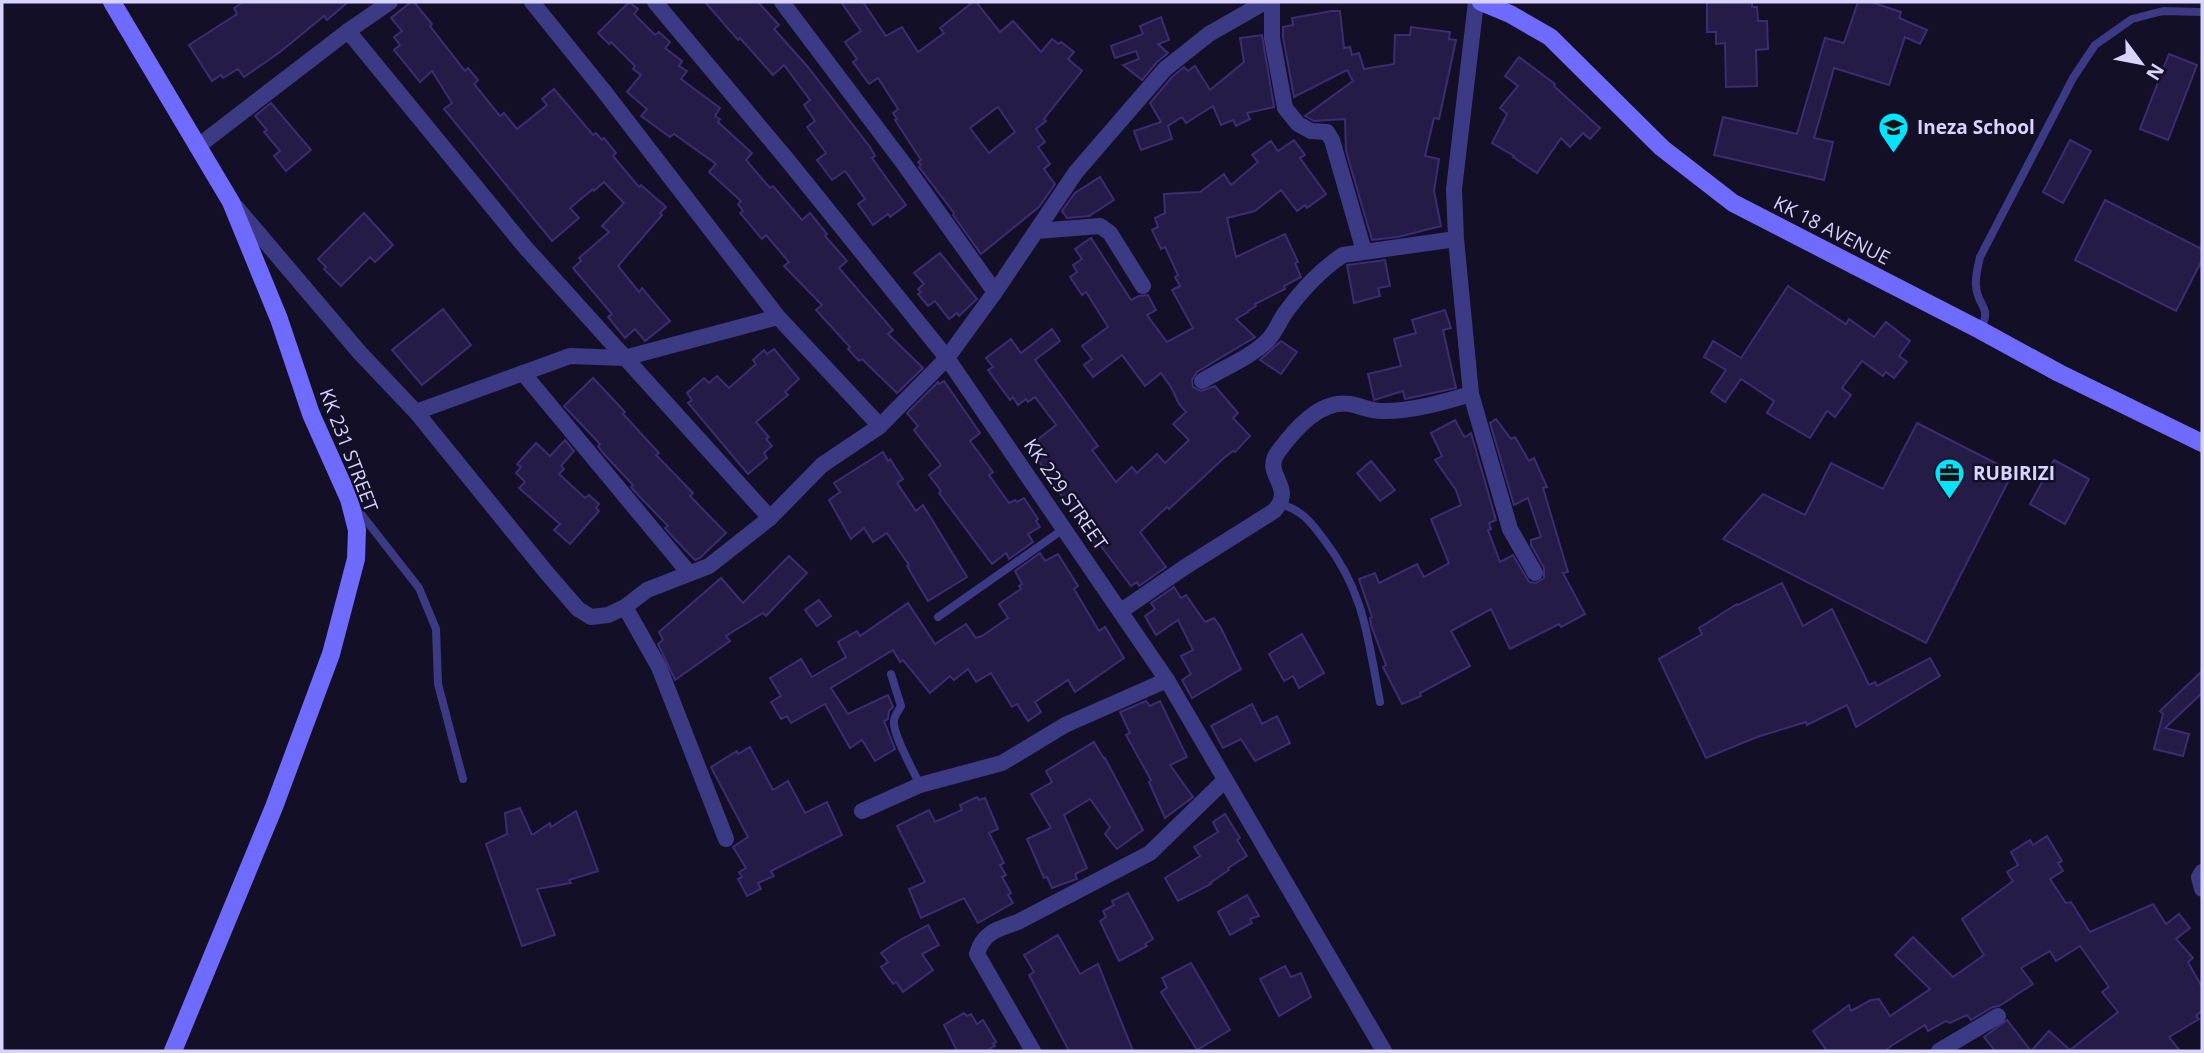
<svg xmlns="http://www.w3.org/2000/svg" width="2204" height="1053" font-family="'Open Sans',sans-serif">
  <rect width="100%" height="100%" fill="#130f26"/>
  <g fill="#241b47" stroke="#3b2d73" stroke-width="2" fill-rule="evenodd">
    <path d="M243,2H348L327,20L324,16L280,52L244,77L238,69L223,78L221,75L212,81L189,45L237,14L234,8Z"/>
    <path d="M411,2H414L432,24L430,26L465,71L468,68L478,80L474,84L500,116L504,113L517,129L547,105L542,99L554,89L593,135L596,133L602,140L604,138L616,153L613,156L639,187L641,185L666,207L660,213L662,215L618,266L639,292L642,288L670,321L645,341L635,329L625,338L608,317L612,314L573,268L581,261L579,258L609,232L602,226L624,203L604,182L594,191L593,189L570,208L579,218L552,241L444,109L452,103L432,71L420,82L394,50L400,45L394,37L402,31L391,18Z"/>
    <path d="M629,2L638,9L634,14L655,35L659,32L670,42L665,48L682,61L679,66L687,71L681,79L720,108L715,116L720,119L718,122L752,153L746,160L770,188L773,186L802,220L810,213L827,234L825,236L847,261L839,268L893,330L888,334L923,368L897,393L862,359L859,361L848,349L850,347L816,310L822,305L784,266L789,262L766,235L762,239L740,213L743,211L738,204L741,201L709,172L716,164L674,134L670,137L641,116L647,109L627,92L641,75L633,69L635,66L611,42L609,44L598,33Z"/>
    <path d="M705,2H758L779,25L774,29L807,66L870,147L875,156L872,158L906,205L890,217L888,214L873,225L858,204L865,199L845,171L832,180L817,160L826,153L807,127L815,121L804,105L810,100L784,65L773,75L740,38L738,40Z"/>
    <path d="M841,2H863L886,36L902,27L918,52L944,33L940,28L973,2H976L1000,32L1013,21L1041,52L1052,39L1059,44L1061,42L1074,52L1068,59L1082,71L1044,119L1046,121L1036,129L1045,142L1038,147L1050,164L1044,169L1055,184L1039,207L981,254L953,215L954,213L919,167L921,165L918,162L921,160L895,120L897,119L893,113L898,109L878,78L869,84L853,62L857,59L845,42L861,31ZM998,107L1015,132L989,153L970,128Z"/>
    <path d="M1707,2H1752V7H1757L1758,21H1767L1768,49L1756,50L1757,86L1726,87L1725,43L1716,44V32H1707Z"/>
    <path d="M1858,2H1871L1901,12L1899,18L1927,30L1920,44L1905,37L1889,85L1834,68L1814,138L1833,142L1824,180L1714,155L1723,117L1797,134L1825,38L1844,43Z"/>
    <path d="M1332,11H1340L1344,48L1350,47L1352,55L1359,53L1364,69L1394,64L1395,35H1410L1411,27L1450,32L1449,39L1456,40L1439,119L1434,118L1425,156L1439,159L1434,191L1441,226L1398,237L1372,240L1346,151L1345,119L1314,121L1305,116L1353,81L1347,70L1294,97L1283,37V27L1293,25L1292,18Z"/>
    <path d="M1161,17L1169,40L1158,44L1168,53L1157,62L1142,80L1123,65L1139,59L1136,51L1115,58L1111,46L1143,34L1140,26Z"/>
    <path d="M1262,35L1274,107L1247,113L1250,119L1236,126L1233,120L1221,125L1213,106L1186,123L1182,117L1168,126L1172,139L1141,150L1134,131L1161,122L1150,103L1172,77L1184,67L1188,71L1195,66L1210,90L1244,62L1240,38Z"/>
    <path d="M2169,54L2197,65L2168,140L2140,129Z"/>
    <path d="M1519,57L1555,84L1554,86L1600,128L1590,139L1583,133L1570,147L1561,138L1537,173L1513,157L1514,156L1492,143L1507,114L1500,108L1518,86L1505,76Z"/>
    <path d="M271,103L311,150L286,171L274,156L280,151L264,132L267,130L255,116Z"/>
    <path d="M1294,140L1305,155L1300,158L1326,194L1307,208L1305,205L1297,211L1281,190L1255,211L1227,218L1236,257L1285,234L1298,262L1295,263L1301,277L1284,286L1285,289L1255,304L1256,306L1248,311V312L1236,319L1255,337L1197,372L1192,380L1193,387L1201,391L1215,386L1238,413L1233,418L1250,436L1235,452L1233,451L1225,457L1169,509L1167,507L1140,532L1166,567L1139,586L1137,582L1131,586L1100,545L1097,547L1087,533L1090,531L1042,471L1044,469L1031,450L1039,444L1037,440L1056,425L1035,397L1028,402L1026,399L1018,405L1013,397L1010,400L988,370L993,367L986,358L1011,339L1021,353L1052,329L1060,341L1035,360L1098,446L1092,450L1116,482L1132,467L1137,473L1157,454L1165,463L1189,440L1173,424L1186,412L1179,404L1171,387L1161,373L1145,386L1122,355L1093,377L1084,365L1092,359L1082,346L1108,327L1086,292L1082,295L1070,277L1077,272L1073,265L1082,259L1075,249L1091,238L1131,300L1139,296L1148,295L1156,310L1147,315L1167,342L1193,328L1172,290L1180,286L1175,277L1178,275L1165,247L1161,249L1152,230L1158,227L1155,218L1165,213L1164,194L1200,192L1224,174L1231,185L1258,162L1252,155L1271,141L1278,151Z"/>
    <path d="M2070,140L2091,151L2063,203L2043,192Z"/>
    <path d="M1100,177L1114,200L1089,216L1067,218L1062,211L1075,193Z"/>
    <path d="M2105,200L2202,249V260L2176,311L2075,260Z"/>
    <path d="M364,213L393,245L375,262L370,257L341,286L324,269L326,267L318,259Z"/>
    <path d="M940,253L977,299L959,316L957,313L949,319L935,301L928,306L918,294L921,292L918,289L924,284L914,273Z"/>
    <path d="M1385,260L1390,286L1378,288L1380,296L1354,303L1347,265Z"/>
    <path d="M1788,286L1846,324L1849,319L1874,337L1886,322L1910,341L1899,356L1907,362L1894,378L1886,372L1883,376L1862,361L1842,388L1851,395L1835,417L1827,411L1810,438L1767,413L1774,401L1741,379L1725,402L1711,392L1726,370L1704,357L1713,341L1741,358Z"/>
    <path d="M443,309L471,345L422,385L392,350Z"/>
    <path d="M1445,310L1451,328L1443,330L1456,388L1405,399L1403,391L1374,400L1368,374L1401,366L1394,339L1416,333L1412,320Z"/>
    <path d="M1281,341L1297,352L1281,374L1260,360Z"/>
    <path d="M774,349L799,379L785,392L788,395L756,422L769,437L766,439L772,446L764,453L767,458L748,474L688,403L692,400L687,393L704,378L709,383L717,376L729,388L756,364L753,360L764,350L767,354Z"/>
    <path d="M593,378L625,412L623,414L659,453L656,455L693,493L690,496L726,533L700,558L695,560L672,536L665,528L668,526L638,495L631,487L633,485L603,453L598,446L600,444L564,406Z"/>
    <path d="M944,381L980,433L970,441L993,472L989,475L1009,503L1015,500L1017,502L1024,498L1038,519L1036,521L1040,527L1028,534L1033,542L1009,559L1006,553L992,564L939,493L941,491L929,475L941,465L914,430L918,426L907,413L938,382L939,384Z"/>
    <path d="M1496,419L1511,439L1515,437L1529,461L1534,458L1547,487L1543,488L1568,572L1563,573L1585,614L1561,627L1559,624L1510,649L1491,609L1451,631L1470,666L1420,693L1421,696L1402,704L1383,667L1386,665L1371,625L1370,618L1372,617L1359,579L1375,573L1379,583L1417,564L1424,577L1449,563L1431,519L1461,505L1456,490L1435,460L1442,456L1431,433L1455,420L1463,435L1465,437L1471,433L1496,520L1489,523L1491,529L1488,530L1500,562L1513,555L1529,582L1536,583L1544,578V568L1531,545V540L1541,537L1528,498L1514,505L1490,423Z"/>
    <path d="M1917,423L2013,472L1926,643L1723,539L1763,494L1805,515L1831,463L1883,489Z"/>
    <path d="M565,440L574,451L561,466L564,469L559,474L585,498L589,495L599,504L596,508L599,511L570,544L554,530L560,524L519,488L525,482L516,473L521,467L517,464L536,443L550,456Z"/>
    <path d="M883,452L888,461L890,459L903,479L897,483L916,511L923,505L967,577L928,601L907,566L909,565L887,533L873,542L864,528L851,539L829,500L840,492L834,483Z"/>
    <path d="M2054,460L2089,479L2065,524L2030,504Z"/>
    <path d="M1371,461L1395,490L1380,501L1357,473Z"/>
    <path d="M1040,553L1045,561L1058,554L1078,586L1074,589L1099,631L1105,627L1124,658L1075,692L1068,680L1035,702L1041,712L1028,721L1017,704L1012,707L991,673L976,682L968,669L954,680L950,676L930,693L903,660L900,662L893,650L831,688L848,714L888,695L893,707L889,711L888,719L884,721L895,749L875,761L862,740L850,748L825,704L791,723L787,716L781,719L771,702L781,696L770,678L801,659L812,677L846,657L838,642L857,631L860,636L908,603L935,644L966,624L976,638L982,636L1008,618L999,604L1021,589L1019,586L1022,584L1015,571Z"/>
    <path d="M789,556L807,573L766,616L763,613L726,636L730,641L675,680L658,644L663,640L659,632L721,578L743,603Z"/>
    <path d="M1782,583L1803,626L1832,609L1869,685L1875,682L1877,686L1930,658L1940,676L1856,727L1847,705L1807,725L1806,722L1757,737L1706,758L1659,659L1702,634L1699,628L1737,604L1738,605Z"/>
    <path d="M1174,587L1181,598L1186,595L1205,622L1214,618L1221,628L1241,669L1192,698L1182,680L1191,674L1181,656L1193,650L1178,620L1156,635L1145,616L1155,609L1151,603Z"/>
    <path d="M819,600L831,616L817,626L805,610Z"/>
    <path d="M1302,634L1324,673L1299,688L1293,676L1284,681L1269,654Z"/>
    <path d="M2202,671V693L2165,728L2189,734L2183,756L2154,749L2163,714L2160,711Z"/>
    <path d="M1146,701L1150,706L1160,701L1187,757L1170,765L1193,797L1165,818L1149,782L1151,780L1126,735L1130,733L1120,712Z"/>
    <path d="M1252,704L1262,724L1277,716L1290,743L1255,761L1241,739L1223,748L1211,726Z"/>
    <path d="M1094,742L1104,759L1105,758L1143,830L1117,849L1105,834L1110,827L1090,799L1064,815L1087,868L1075,874L1077,879L1052,888L1047,877L1044,878L1027,839L1051,828L1031,794L1052,782L1046,771Z"/>
    <path d="M750,747L773,790L788,781L805,813L827,802L842,835L771,871L774,876L758,883L761,889L747,896L738,879L742,877L739,872L746,868L733,847L748,837L711,767L737,751L738,754Z"/>
    <path d="M977,797L979,800L985,798L998,829L989,833L1004,863L1000,865L1006,875L1002,877L1011,893L1008,895L1013,903L978,923L964,898L921,918L909,889L925,882L897,826L929,810L935,822L962,810L960,805Z"/>
    <path d="M520,808L532,835L550,823L551,827L576,811L598,871L569,880L571,883L537,889L555,935L522,946L486,844L507,834L505,813Z"/>
    <path d="M1225,814L1240,838L1237,840L1247,856L1228,868L1229,870L1210,883L1211,884L1178,901L1165,878L1200,856L1194,847L1218,832L1213,822Z"/>
    <path d="M2047,836L2062,861L2058,863L2063,871L2050,879L2066,903L2071,902L2090,932L2153,904L2166,924L2179,914L2190,928L2176,939L2193,958L2188,962L2202,987V1010L2196,1016L2199,1019L2169,1037L2180,1051H1995L1984,1037L2007,1020L2031,1051L2049,1031L2070,1050L2118,1012L2102,992L2109,987L2080,946L2056,961L2050,951L2021,968L2033,984L1999,1006L1993,1007L1971,1020L1967,1015L1950,1023L1946,1021L1928,1031L1925,1025L1891,1046L1885,1051H1827L1813,1031L1849,1005L1851,1011L1871,1000L1879,999L1890,1016L1930,989L1895,955L1913,937L1953,977L1984,955L1962,919L2013,881L2007,872L2018,865L2011,852L2030,840L2033,845Z"/>
    <path d="M1128,893L1153,939L1145,944L1147,946L1119,961L1100,921L1106,917L1103,911L1114,905L1112,901Z"/>
    <path d="M1247,895L1259,916L1250,919L1252,923L1230,935L1218,912Z"/>
    <path d="M928,925L939,945L922,954L933,970L903,992L896,982L893,984L881,967L888,962L881,953L900,940Z"/>
    <path d="M1058,935L1080,974L1098,964L1133,1051H1069L1029,975L1034,972L1024,955Z"/>
    <path d="M1191,963L1230,1030L1197,1050L1161,992L1167,988L1162,978Z"/>
    <path d="M1285,966L1291,977L1301,973L1311,997L1279,1016L1260,979Z"/>
    <path d="M964,1013L967,1016L971,1014L977,1024L983,1020L996,1042L993,1044L995,1046L986,1051H957L944,1025Z"/>
  </g>
  <g fill="none" stroke-linecap="round" stroke-linejoin="round">
    <g stroke="#3d3a85" stroke-width="8">
      <path d="M1980,330C1993,306 1978,309 1976,286C1975,276 1978,267 1980,257L2073,78L2095,45L2132,19L2163,11L2202,12"/>
      <path d="M1281,504C1303,511 1311,522 1325,541C1365,593 1368,640 1380,702"/>
      <path d="M358,510L419,588L436,629L438,684L463,779"/>
      <path d="M938,617L1065,528"/>
      <path d="M891,674L901,706C899,710 894,716 894,721C892,733 914,772 920,785"/>
    </g>
    <g stroke="#3d3a85" stroke-width="16">
      <path d="M532,2L603,90L778,317L880,426"/>
      <path d="M655,2L785,157L947,358L1167,680L1384,1051"/>
      <path d="M782,2L904,164L995,292"/>
      <path d="M1272,2V38L1285,108L1298,124L1311,131L1327,132L1332,140L1364,251"/>
      <path d="M1476,2L1454,189L1456,239L1471,394L1510,529L1535,573"/>
      <path d="M348,31L525,247L770,518"/>
      <path d="M197,147L348,31L390,2"/>
      <path d="M236,207L360,353L416,412L546,572L578,609L591,617L608,615L625,607L647,590L709,566L770,518L822,465L880,426L947,358L995,292L1076,172L1165,69L1209,34L1265,2"/>
      <path d="M1037,231L1100,226L1110,233L1143,286"/>
      <path d="M523,373L689,573"/>
      <path d="M1202,381C1222,369 1251,357 1267,341C1275,333 1279,322 1285,313C1301,291 1320,270 1343,255L1456,239"/>
      <path d="M416,412L570,356L624,358L778,317"/>
      <path d="M625,607L659,667L726,839"/>
      <path d="M1121,611L1185,567L1274,511C1297,486 1261,475 1278,452C1294,430 1320,399 1350,404C1361,406 1370,411 1381,411C1410,412 1444,402 1471,394"/>
      <path d="M862,811L920,785L1002,763L1065,725L1167,680"/>
      <path d="M2202,872L2199,877L2202,889"/>
      <path d="M1033,1051L977,954C983,932 998,929 1018,922L1150,853L1225,780"/>
      <path d="M1939,1051L1998,1016"/>
    </g>
    <g stroke="#6f6bff" stroke-width="18">
      <path d="M112,2L231,202L279,319L311,414L349,499L357,530L356,559L331,654L274,807L173,1051"/>
      <path d="M1481,2L1510,14L1550,37L1662,148L1733,203L1980,330L2059,373L2202,443"/>
    </g>
  </g>
  <defs>
    <symbol id="school-pin" viewBox="-11 -11 22 30"><path d="M0 17L-7.5 6A9.5 9.5 0 1 1 7.5 6Z" fill="#00e5ff" stroke="#130f26"/><path d="M0-5L7-2L0 1L-7-2ZM-4 1L0 2.5L4 1V4Q0 6-4 4Z" fill="#111"/></symbol>
    <symbol id="office-pin" viewBox="-11 -11 22 30"><path d="M0 17L-7.5 6A9.5 9.5 0 1 1 7.5 6Z" fill="#00e5ff" stroke="#130f26"/><path d="M-6-3h4V-5.5h4V-3h4V5H-6ZM-1-4.5V-3h2v-1.5ZM-6 0V1H6V0Z" fill="#111"/></symbol>
  </defs>
  <g fill-rule="evenodd">
    <use href="#school-pin" x="1876" y="110" width="35" height="47"/>
    <use href="#office-pin" x="1932" y="456" width="35" height="47"/>
  </g>
  <g text-anchor="middle" stroke-width="5" stroke-linejoin="round" paint-order="stroke">
    <g font-size="19" font-weight="bold" fill="#d9d4ff" stroke="#130f26" text-anchor="start">
      <text x="1917" y="134">Ineza School</text>
      <text x="1973" y="480">RUBIRIZI</text>
    </g>
    <g font-size="19" fill="#d9d4ff" stroke="#130f26">
      <text transform="translate(1832 230) rotate(27)" y="7">KK 18 AVENUE</text>
      <text transform="translate(349 450) rotate(69)" y="7">KK 231 STREET</text>
      <text transform="translate(1066 494) rotate(55)" y="7">KK 229 STREET</text>
    </g>
  </g>
  <rect width="2204" height="1053" fill="none" stroke="#d9d4ff" stroke-width="7"/>
  <g transform="translate(2141 63) rotate(122)" stroke="#130f26" stroke-width="5" paint-order="stroke">
  <path d="M0-5L12 26L0 18L-12 26Z" fill="#d9d4ff"/>
  <text y="-10" font-size="19" font-weight="bold" text-anchor="middle" fill="#d9d4ff">N</text>
  </g>
</svg>
